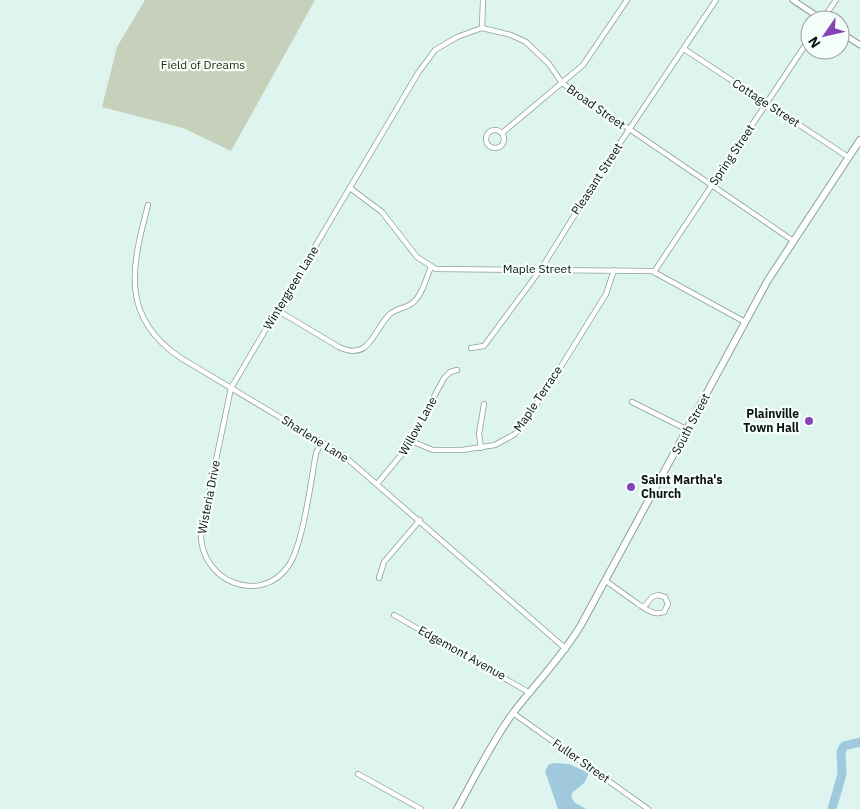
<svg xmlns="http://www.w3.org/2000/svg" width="860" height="809" font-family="'IBM Plex Sans',sans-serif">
  <rect width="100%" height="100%" fill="#def5ef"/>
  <path fill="#c6d0ba" d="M145,0H315L231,151L183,128L102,107L117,47Z"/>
  <path fill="#a1c9de" d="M556,763L569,764L589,773L585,782L572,793C570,802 579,805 586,809H558L545,771L549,764Z"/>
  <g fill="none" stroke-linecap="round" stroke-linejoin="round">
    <path stroke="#a1c9de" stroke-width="9" d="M832,809L842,774L841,752L844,746L860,742"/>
    <defs>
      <g id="minor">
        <path d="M822,20L836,0"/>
        <path d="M482,28L483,0"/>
        <path d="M684,49L848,157"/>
        <circle cx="495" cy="139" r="9"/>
        <path d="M502,133L583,65L627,0"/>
        <path d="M350,188L382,212L417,257L436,269L652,271L745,322"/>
        <path d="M148,205C132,266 119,317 181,358L343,455L566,649"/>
        <path d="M654,272L810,38"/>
        <path d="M277,310L339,347C370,362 373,330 390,314C396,309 405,308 411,304C422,297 426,278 431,267"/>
        <path d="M471,348L484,346L541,269L612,155L716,0"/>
        <path d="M632,402L688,430"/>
        <path d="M411,441L433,450H462L495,445L515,434L547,389L606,294L614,270"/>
        <path d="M322,442L316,453C311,481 303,544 289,565C261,607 199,581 201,532L231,388L418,73L435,50L457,37L482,28L511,35L526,42L549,64L562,83L792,240"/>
        <path d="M481,448L479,434L484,404"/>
        <path d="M377,484L406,449L444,378L450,372L457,370"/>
        <path d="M379,578L384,562L420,520"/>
        <path d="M606,581L638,604C646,609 654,616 664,612L668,604L665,597L658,595L652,597L644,607"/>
        <path d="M394,615L530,693"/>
        <path d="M513,713L648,809"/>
        <path d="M358,774L421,809"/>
      </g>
      <g id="tertiary">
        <path d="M793,0L823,20"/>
        <path d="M840,32L860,45"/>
      </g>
      <path id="secondary" d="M457,809C475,777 491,743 513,713C536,683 562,657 581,625L768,280L860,140"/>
    </defs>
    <use href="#minor" stroke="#8b9f9a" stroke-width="6"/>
    <use href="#tertiary" stroke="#8b9f9a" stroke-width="7"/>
    <use href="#secondary" stroke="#8b9f9a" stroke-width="8"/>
    <use href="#minor" stroke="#fff" stroke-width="4.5"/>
    <use href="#tertiary" stroke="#fff" stroke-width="5"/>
    <use href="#secondary" stroke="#fff" stroke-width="6"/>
  </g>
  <g fill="#8543b7" stroke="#f6fefc" stroke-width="2">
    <circle cx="809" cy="421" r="5"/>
    <circle cx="631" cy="487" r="5"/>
  </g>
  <g text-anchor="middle" stroke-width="4.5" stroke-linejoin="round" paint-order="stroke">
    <g font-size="12" fill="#233208" stroke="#f6fefc">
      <text x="203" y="69">Field of Dreams</text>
    </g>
    <g font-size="12" fill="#0b1311" stroke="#f6fefc">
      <text transform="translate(766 103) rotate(33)" y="4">Cottage Street</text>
      <text transform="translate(596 107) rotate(35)" y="4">Broad Street</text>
      <text transform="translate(732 155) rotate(-56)" y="4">Spring Street</text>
      <text transform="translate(597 179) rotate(-57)" y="4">Pleasant Street</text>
      <text x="537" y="273">Maple Street</text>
      <text transform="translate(291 288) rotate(-59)" y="4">Wintergreen Lane</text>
      <text transform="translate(538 399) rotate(-56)" y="4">Maple Terrace</text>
      <text transform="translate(691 424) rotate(-62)" y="4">South Street</text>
      <text transform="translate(418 426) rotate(-61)" y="4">Willow Lane</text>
      <text transform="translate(315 439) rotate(32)" y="4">Sharlene Lane</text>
      <text transform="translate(209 497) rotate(-79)" y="4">Wisteria Drive</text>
      <text transform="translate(462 653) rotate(29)" y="4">Edgemont Avenue</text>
      <text transform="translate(581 761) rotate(35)" y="4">Fuller Street</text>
    </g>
    <g font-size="12" font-weight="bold" fill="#0b1311" stroke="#f6fefc" text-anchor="end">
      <text x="799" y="418">Plainville<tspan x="799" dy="14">Town Hall</tspan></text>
      <text x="641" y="484" text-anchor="start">Saint Martha's<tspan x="641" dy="14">Church</tspan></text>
    </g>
  </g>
  <g transform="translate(825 35) rotate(236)"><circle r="24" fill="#f6fefc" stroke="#98a09e"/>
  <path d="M0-4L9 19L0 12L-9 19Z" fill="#8543b7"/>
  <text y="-8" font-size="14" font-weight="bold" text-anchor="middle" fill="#0b1311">N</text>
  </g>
</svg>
